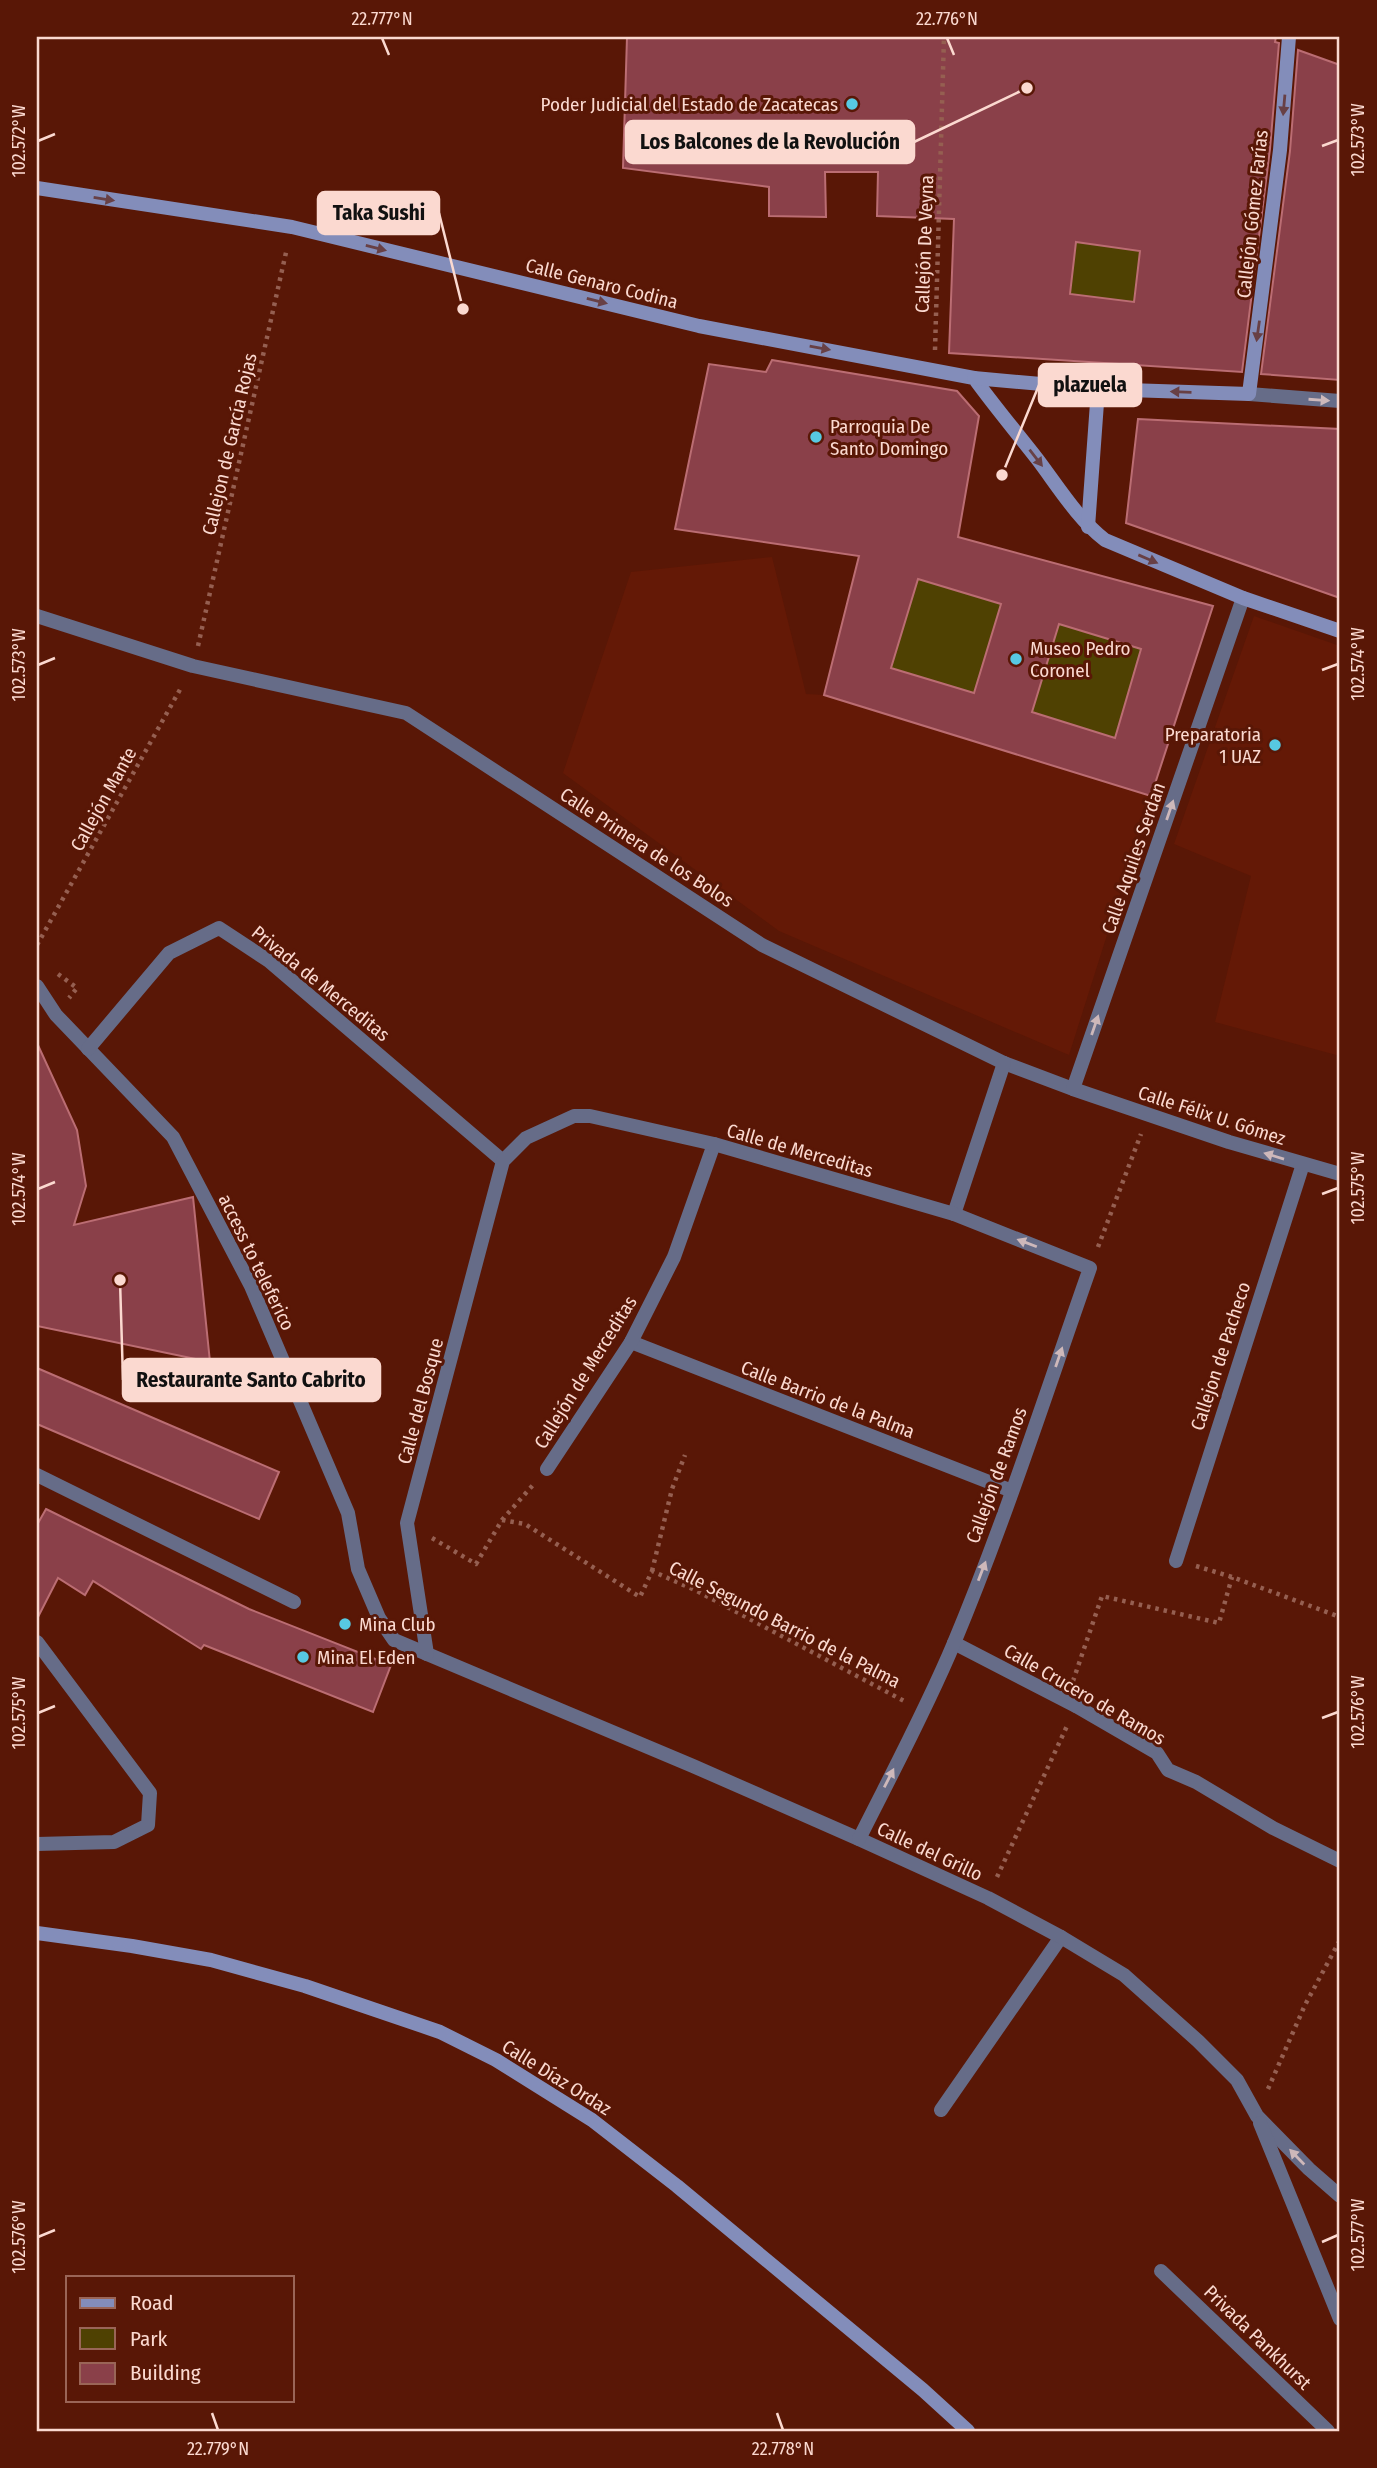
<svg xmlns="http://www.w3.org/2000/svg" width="1377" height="2468" font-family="'Fira Sans Condensed',sans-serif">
  <rect width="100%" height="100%" fill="#591706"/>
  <g fill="#641906">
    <path d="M772,557L806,694L824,695L1151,796L1069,1055L779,931L563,773L631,572Z"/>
    <path d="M1254,616L1340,646V1056L1215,1022L1251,876L1174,844Z"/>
  </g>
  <g fill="#4f4102">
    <path d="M1076,242L1140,251L1137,276L1151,278L1147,311L1097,297L1070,294Z"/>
    <path d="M918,579L1001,604L974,693L891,668Z"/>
    <path d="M1059,624L1141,649L1115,738L1032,712Z"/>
  </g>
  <g fill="#8a4049" stroke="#bb6d73" stroke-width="2" fill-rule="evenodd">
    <path d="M627,37H1276L1275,42L1279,43L1270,149L1242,372L949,353L954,219L877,216L878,172H825L826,217L769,216V187L623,168ZM1076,242L1140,251L1134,302L1070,294Z"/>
    <path d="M1298,50L1340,65V380L1261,374L1290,151Z"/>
    <path d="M772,360L957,391L979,416L958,537L1213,606L1151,796L824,695L859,556L675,529L709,364L766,372ZM918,579L1001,604L974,693L891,668ZM1059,624L1141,649L1115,738L1032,712Z"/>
    <path d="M1138,419L1340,429V598L1126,523Z"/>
    <path d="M37,1043L77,1130L86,1186L74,1225L193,1197L210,1362L37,1326Z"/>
    <path d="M37,1368L279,1472L259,1519L37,1424Z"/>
    <path d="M46,1509L249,1609L391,1665L373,1712L204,1645L201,1649L93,1581L85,1595L58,1578L37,1619V1525Z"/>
  </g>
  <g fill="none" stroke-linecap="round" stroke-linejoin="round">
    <g stroke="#955f51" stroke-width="4.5" stroke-dasharray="3.5 5" stroke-linecap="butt">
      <path d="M935,350L944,37"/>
      <path d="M198,646L287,248"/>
      <path d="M37,945L182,686"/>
      <path d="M58,974L77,988L69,998"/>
      <path d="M1098,1247L1141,1134"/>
      <path d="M502,1520L525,1524L640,1597L652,1571L697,1591L904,1701"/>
      <path d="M432,1538L476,1564L502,1520L533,1485"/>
      <path d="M1196,1566L1232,1577L1340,1617"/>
      <path d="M652,1571L672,1489L685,1455"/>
      <path d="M1073,1681L1102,1596L1219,1623L1232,1577"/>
      <path d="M997,1877L1067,1726"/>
      <path d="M1268,2089L1305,2005L1340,1940"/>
    </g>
    <g stroke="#666c88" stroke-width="14">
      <path d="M37,1475L294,1602"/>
      <path d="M1176,1561L1303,1164"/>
      <path d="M37,1642L150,1793L148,1825L114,1842L37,1844"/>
      <path d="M1076,1706L1157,1753L1168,1770L1196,1782L1273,1828L1340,1861"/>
      <path d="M941,2110L1061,1937"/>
      <path d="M1161,2271L1328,2431"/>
    </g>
    <g stroke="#666c88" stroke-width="14">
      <path d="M1249,394L1340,401"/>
      <path d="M37,616L193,666L406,713L762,945L1004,1063L1073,1089L1229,1142L1340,1174"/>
      <path d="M37,986L56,1015L173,1137L251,1286L348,1513L358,1569L379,1618L394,1640L693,1766L859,1839L988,1898L1061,1937L1124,1975L1198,2041L1237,2080L1257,2116L1309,2169L1340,2196"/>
      <path d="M88,1049L169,953L219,928L269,961L503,1161"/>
      <path d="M1073,1089L1243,598"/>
      <path d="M954,1214L1004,1063"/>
      <path d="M631,1342L1012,1491"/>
      <path d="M547,1469L631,1342L674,1257L714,1144"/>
      <path d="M954,1643L1076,1706"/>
      <path d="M427,1654L407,1523L503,1161L526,1138L574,1116H590L714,1144L954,1214L1090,1268C1046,1393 1005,1521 954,1643C926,1710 891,1775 859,1839"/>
      <path d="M1260,2123L1340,2319"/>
    </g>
    <g stroke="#838dba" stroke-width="14">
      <path d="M37,188L292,227L699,326L974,378C995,407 1017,433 1038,460C1059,488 1078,519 1105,540L1243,598L1340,631"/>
      <path d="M974,378L1098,389L1249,394L1280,150L1289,37"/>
      <path d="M1088,527L1098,389"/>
      <path d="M37,1933L132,1946L211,1960L305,1986L440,2032L496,2060L592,2120L677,2186L923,2390L968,2431"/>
    </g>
  </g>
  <defs><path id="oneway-solid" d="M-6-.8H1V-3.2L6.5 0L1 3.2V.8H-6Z" transform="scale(1.75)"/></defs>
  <g fill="#684045">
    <use href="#oneway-solid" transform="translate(1284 105) rotate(95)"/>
    <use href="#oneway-solid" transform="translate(104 199) rotate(9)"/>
    <use href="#oneway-solid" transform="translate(376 248) rotate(14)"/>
    <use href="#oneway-solid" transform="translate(597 301) rotate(14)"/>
    <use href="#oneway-solid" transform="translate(1258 331) rotate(98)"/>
    <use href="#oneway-solid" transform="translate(820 348) rotate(10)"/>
    <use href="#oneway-solid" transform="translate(1181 392) rotate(-178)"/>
    <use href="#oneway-solid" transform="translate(1036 458) rotate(52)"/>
    <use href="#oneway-solid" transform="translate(1148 559) rotate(23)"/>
  </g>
  <g fill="#ceb8ba">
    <use href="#oneway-solid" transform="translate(1319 400) rotate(4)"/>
    <use href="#oneway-solid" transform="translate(1170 810) rotate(-71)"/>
    <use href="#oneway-solid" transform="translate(1095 1025) rotate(-71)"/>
    <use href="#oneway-solid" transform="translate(1274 1156) rotate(-163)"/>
    <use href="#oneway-solid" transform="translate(1027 1243) rotate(-159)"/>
    <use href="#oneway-solid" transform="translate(1059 1357) rotate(-71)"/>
    <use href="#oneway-solid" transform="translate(982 1571) rotate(-69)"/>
    <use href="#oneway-solid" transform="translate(889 1778) rotate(-63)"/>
    <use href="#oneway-solid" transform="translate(1297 2157) rotate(-134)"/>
  </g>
  <path fill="none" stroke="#fbd9d0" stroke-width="2.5" d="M382,38L389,55M947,38L954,55M38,141L55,134M1322,146L1338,140M38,665L55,658M1322,670L1338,664M38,1189L55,1182M1322,1194L1338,1188M38,1713L55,1706M1322,1718L1338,1712M38,2237L55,2230M1322,2242L1338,2235M212,2413L218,2430M777,2413L783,2430"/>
  <g fill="#57c9e2" stroke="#591706" stroke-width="2.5">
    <circle cx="852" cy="104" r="7"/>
    <circle cx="816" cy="437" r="7"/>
    <circle cx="1016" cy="659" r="7"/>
    <circle cx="1275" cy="745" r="7"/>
    <circle cx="345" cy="1624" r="7"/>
    <circle cx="303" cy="1657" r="7"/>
  </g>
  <g text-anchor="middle" stroke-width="6" stroke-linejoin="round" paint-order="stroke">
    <g font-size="19" fill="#fbd9d0" stroke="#591706" text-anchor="start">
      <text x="838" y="111" text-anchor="end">Poder Judicial del Estado de Zacatecas</text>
      <text x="830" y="433">Parroquia De<tspan x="830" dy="22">Santo Domingo</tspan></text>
      <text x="1030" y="655">Museo Pedro<tspan x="1030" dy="22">Coronel</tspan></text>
      <text x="1261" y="741" text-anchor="end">Preparatoria<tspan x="1261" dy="22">1 UAZ</tspan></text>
      <text x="359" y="1631">Mina Club</text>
      <text x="317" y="1664">Mina El Eden</text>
    </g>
    <g font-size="19" fill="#fbd9d0" stroke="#591706">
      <text transform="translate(1252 214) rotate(-84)" y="7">Callejón Gómez Farías</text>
      <text transform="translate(924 244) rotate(-88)" y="7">Callejón De Veyna</text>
      <text transform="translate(602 283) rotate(14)" y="7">Calle Genaro Codina</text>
      <text transform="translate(229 444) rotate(-77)" y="7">Callejon de García Rojas</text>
      <text transform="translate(103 799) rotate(-61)" y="7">Callejón Mante</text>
      <text transform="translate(647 847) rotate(33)" y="7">Calle Primera de los Bolos</text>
      <text transform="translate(1133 858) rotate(-71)" y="7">Calle Aquiles Serdan</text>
      <text transform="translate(321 983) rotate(39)" y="7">Privada de Merceditas</text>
      <text transform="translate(1212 1115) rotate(18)" y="7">Calle Félix U. Gómez</text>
      <text transform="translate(800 1150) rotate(16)" y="7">Calle de Merceditas</text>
      <text transform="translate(257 1262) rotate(64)" y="7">access to teleferico</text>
      <text transform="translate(1220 1356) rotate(-72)" y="7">Callejon de Pacheco</text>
      <text transform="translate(585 1372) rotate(-58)" y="7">Callejón de Merceditas</text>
      <text transform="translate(828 1399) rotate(21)" y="7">Calle Barrio de la Palma</text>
      <text transform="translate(420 1401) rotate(-75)" y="7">Calle del Bosque</text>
      <text transform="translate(996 1475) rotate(-70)" y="7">Callejón de Ramos</text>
      <text transform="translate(785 1624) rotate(27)" y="7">Calle Segundo Barrio de la Palma</text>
      <text transform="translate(1085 1694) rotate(30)" y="7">Calle Crucero de Ramos</text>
      <text transform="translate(930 1851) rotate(25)" y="7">Calle del Grillo</text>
      <text transform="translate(557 2077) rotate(32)" y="7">Calle Díaz Ordaz</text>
      <text transform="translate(1258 2337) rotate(44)" y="7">Privada Pankhurst</text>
    </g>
  </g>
  <path fill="none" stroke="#fbd9d0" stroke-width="2.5" d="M1027 88L914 142M463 309L439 213M1002 475L1039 385M120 1280L123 1380"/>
  <g fill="#fbd9d0" stroke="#591706" stroke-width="2.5">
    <circle cx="1027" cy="88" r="7"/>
    <circle cx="463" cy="309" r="7"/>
    <circle cx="1002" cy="475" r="7"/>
    <circle cx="120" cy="1280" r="7"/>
  </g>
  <g fill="#fbd9d0" stroke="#fbd9d0" stroke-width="2.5">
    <rect x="626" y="121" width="288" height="42" rx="7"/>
    <rect x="318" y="192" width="121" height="42" rx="7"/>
    <rect x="1039" y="364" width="102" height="42" rx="7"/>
    <rect x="123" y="1359" width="257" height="42" rx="7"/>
  </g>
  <g font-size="21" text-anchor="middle" font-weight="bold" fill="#111">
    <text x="770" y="149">Los Balcones de la Revolución</text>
    <text x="379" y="220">Taka Sushi</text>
    <text x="1090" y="392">plazuela</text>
    <text x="251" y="1387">Restaurante Santo Cabrito</text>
  </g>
  <rect width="1377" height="2468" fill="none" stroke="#591706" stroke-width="77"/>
  <rect x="66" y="2276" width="228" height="126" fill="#591706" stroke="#9a6557" stroke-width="2"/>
  <rect x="80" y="2298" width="35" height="10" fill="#838dba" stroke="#9a6557" stroke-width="2"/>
  <text x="130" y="2310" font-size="21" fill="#fbd9d0">Road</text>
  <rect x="80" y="2328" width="35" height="21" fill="#4f4102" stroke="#9a6557" stroke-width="2"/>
  <text x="130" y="2346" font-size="21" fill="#fbd9d0">Park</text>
  <rect x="80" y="2363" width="35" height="21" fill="#8a4049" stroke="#9a6557" stroke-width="2"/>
  <text x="130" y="2380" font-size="21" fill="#fbd9d0">Building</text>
  <rect x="38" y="38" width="1300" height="2392" fill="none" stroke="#fbd9d0" stroke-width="2.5"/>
  <g font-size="18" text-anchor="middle" fill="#fbd9d0">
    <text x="382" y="25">22.777°N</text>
    <text x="947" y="25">22.776°N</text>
    <text transform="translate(1358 140) rotate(-90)" y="6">102.573°W</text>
    <text transform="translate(19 141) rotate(-90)" y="6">102.572°W</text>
    <text transform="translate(1358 664) rotate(-90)" y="6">102.574°W</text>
    <text transform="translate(19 665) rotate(-90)" y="6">102.573°W</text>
    <text transform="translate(1358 1188) rotate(-90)" y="6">102.575°W</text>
    <text transform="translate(19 1189) rotate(-90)" y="6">102.574°W</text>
    <text transform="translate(1358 1712) rotate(-90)" y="6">102.576°W</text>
    <text transform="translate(19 1713) rotate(-90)" y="6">102.575°W</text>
    <text transform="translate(1358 2235) rotate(-90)" y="6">102.577°W</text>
    <text transform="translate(19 2237) rotate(-90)" y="6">102.576°W</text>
    <text x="218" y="2455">22.779°N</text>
    <text x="783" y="2455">22.778°N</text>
  </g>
</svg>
